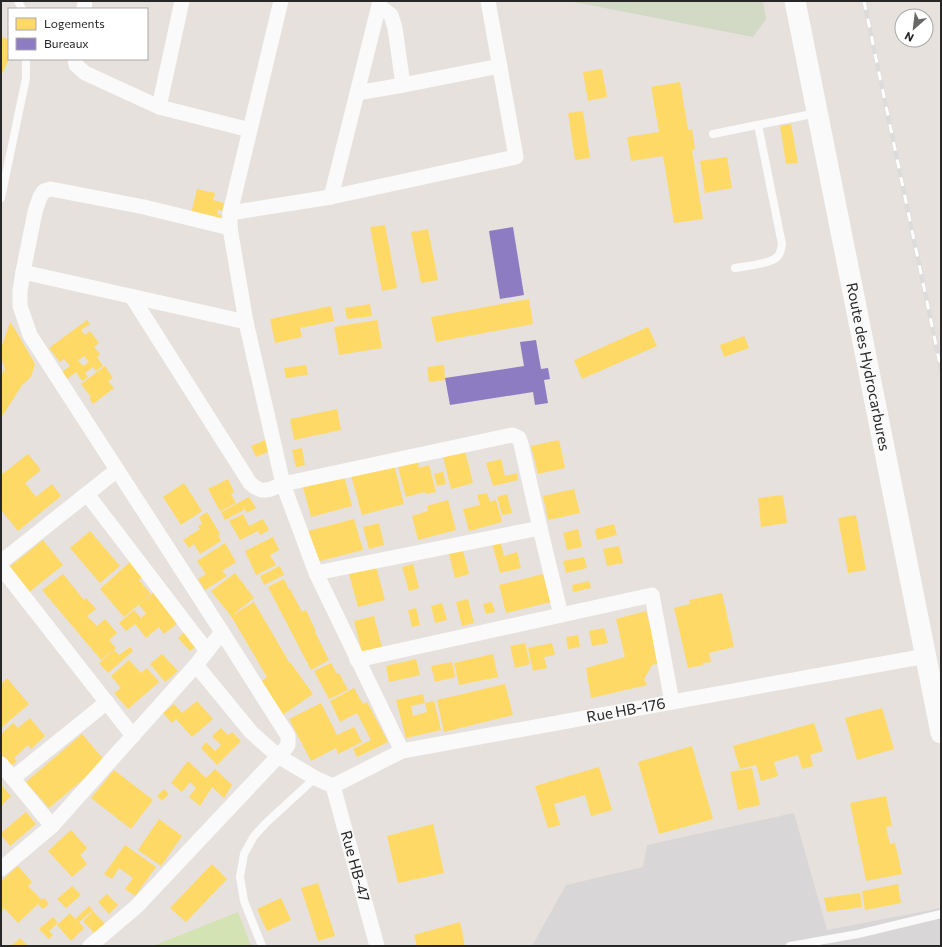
<svg xmlns="http://www.w3.org/2000/svg" width="942" height="947" font-family="Commissioner,sans-serif">
  <rect width="100%" height="100%" fill="#e6e1dc"/>
  <path fill="#d9d6d8" d="M794,813L827,930L941,908V946H532L566,885L643,867L647,845Z"/>
  <path fill="#d2d9c4" d="M569,1H763L766,19L753,37Z"/>
  <path fill="#d3e3b4" d="M238,912L251,946H153Z"/>
  <g fill="#ffd966" fill-rule="evenodd">
    <path d="M1,36L9,40V59L1,76Z"/>
    <path d="M602,69L607,97L588,101L583,72Z"/>
    <path d="M680,82L688,130L692,129L695,149L692,150L703,219L674,223L663,156L631,161L627,137L659,132L651,87Z"/>
    <path d="M583,111L590,158L575,160L568,113Z"/>
    <path d="M791,124L798,163L786,164L780,126Z"/>
    <path d="M727,157L732,188L705,193L700,161Z"/>
    <path d="M197,189L215,193L213,200L224,203L222,211L218,209L217,214L221,215L220,221L191,214Z"/>
    <path d="M385,225L397,288L382,291L370,227Z"/>
    <path d="M428,229L438,280L421,283L411,232Z"/>
    <path d="M529,299L533,324L436,342L431,317Z"/>
    <path d="M370,304L372,316L347,319L345,308Z"/>
    <path d="M331,306L334,321L300,328L302,337L275,343L270,319Z"/>
    <path d="M87,320L90,324L81,330L85,335L90,331L99,343L94,347L100,354L97,357L103,366L96,371L93,367L85,373L88,377L82,381L76,372L67,379L62,372L70,366L64,359L60,362L49,348ZM84,356L89,362L83,366L78,360Z"/>
    <path d="M377,320L382,348L339,355L334,327Z"/>
    <path d="M10,322L16,331L35,364L31,377L22,385L3,415L1,414V375L5,369L1,357V348Z"/>
    <path d="M648,327L657,346L582,379L574,360Z"/>
    <path d="M744,336L749,348L724,357L720,345Z"/>
    <path d="M306,365L308,375L286,378L284,368Z"/>
    <path d="M444,365L445,380L429,382L427,367Z"/>
    <path d="M105,366L113,378L108,381L114,388L93,404L89,398L91,397L81,384Z"/>
    <path d="M337,409L341,430L294,440L290,419Z"/>
    <path d="M265,440L270,451L256,457L251,446Z"/>
    <path d="M559,440L565,468L538,474L531,446Z"/>
    <path d="M302,448L305,465L296,467L292,450Z"/>
    <path d="M465,451L473,483L451,489L443,457Z"/>
    <path d="M28,454L41,470L25,483L36,497L52,484L61,496L18,531L1,510V475Z"/>
    <path d="M501,459L505,476L517,473L518,480L493,486L486,463Z"/>
    <path d="M393,461L404,504L362,515L350,472Z"/>
    <path d="M418,462L419,468L429,465L436,492L426,494L425,492L406,497L398,467Z"/>
    <path d="M443,472L446,484L437,486L434,474Z"/>
    <path d="M344,476L352,506L311,517L303,487Z"/>
    <path d="M228,479L234,492L231,494L236,503L220,511L208,489Z"/>
    <path d="M184,483L202,511L181,525L163,497Z"/>
    <path d="M574,489L580,513L548,520L543,496Z"/>
    <path d="M487,493L490,502L496,500L502,522L469,531L463,509L480,505L477,495Z"/>
    <path d="M507,494L512,513L502,515L497,497Z"/>
    <path d="M783,495L787,523L761,527L758,498Z"/>
    <path d="M249,497L256,508L247,513L242,505L244,510L225,520L221,512Z"/>
    <path d="M448,500L456,530L418,540L412,516L428,511L427,506Z"/>
    <path d="M207,512L220,534L218,535L221,541L200,554L194,544L189,548L183,540L200,529L198,526L202,524L199,517Z"/>
    <path d="M243,514L249,526L263,519L269,530L260,535L258,531L240,540L229,521Z"/>
    <path d="M856,515L866,570L848,573L838,518Z"/>
    <path d="M354,519L363,550L316,562L308,531Z"/>
    <path d="M379,523L384,545L369,549L363,527Z"/>
    <path d="M614,524L617,535L597,540L595,529Z"/>
    <path d="M578,529L582,547L567,550L563,533Z"/>
    <path d="M90,531L120,566L100,583L70,548Z"/>
    <path d="M273,537L279,550L270,555L276,565L256,575L245,551Z"/>
    <path d="M43,540L63,565L28,593L8,568Z"/>
    <path d="M500,541L504,556L517,552L521,568L500,573L492,543Z"/>
    <path d="M225,543L236,562L222,571L227,576L205,590L198,579L206,574L197,561Z"/>
    <path d="M619,546L623,563L607,566L603,549Z"/>
    <path d="M462,547L469,574L455,578L448,550Z"/>
    <path d="M584,557L587,568L566,573L563,561Z"/>
    <path d="M131,561L144,576L139,580L151,594L124,617L100,589Z"/>
    <path d="M413,564L419,588L409,591L402,567Z"/>
    <path d="M280,566L284,575L264,585L260,576Z"/>
    <path d="M376,567L385,600L358,607L349,574Z"/>
    <path d="M235,573L254,598L231,616L254,602L289,662H290L313,694L281,716L258,684L267,677L231,616L211,591Z"/>
    <path d="M63,574L84,600L86,598L96,609L87,616L97,626L105,619L117,633L109,640L116,648L101,660L42,590Z"/>
    <path d="M543,574L551,602L506,613L499,585Z"/>
    <path d="M284,579L289,590L290,589L302,612L306,610L316,632H315L329,660L311,670L268,587Z"/>
    <path d="M589,581L591,588L573,592L572,585Z"/>
    <path d="M154,592L179,622L164,634L159,627L146,638L135,624L126,631L119,623L134,610L141,618L146,613L139,605Z"/>
    <path d="M722,593L734,647L709,653L711,662L703,663V665L688,668L674,608L690,604L689,600Z"/>
    <path d="M468,599L474,623L462,626L456,602Z"/>
    <path d="M492,602L495,612L486,614L483,604Z"/>
    <path d="M442,603L447,620L435,623L431,606Z"/>
    <path d="M416,608L420,625L412,627L408,610Z"/>
    <path d="M646,611L660,663L652,665L644,679L647,685L591,698L586,668L625,657L616,619Z"/>
    <path d="M374,616L382,647L362,653L354,621Z"/>
    <path d="M604,628L608,643L592,646L589,631Z"/>
    <path d="M184,632L197,646L190,651L178,638Z"/>
    <path d="M578,635L580,647L568,649L566,637Z"/>
    <path d="M525,643L530,664L515,668L510,646Z"/>
    <path d="M552,643L555,655L544,657L547,668L533,671L528,648Z"/>
    <path d="M130,647L133,651L108,673L99,663L114,650L119,655Z"/>
    <path d="M162,654L178,671L165,682L150,664Z"/>
    <path d="M493,654L498,677L459,685L454,663Z"/>
    <path d="M416,659L420,675L389,682L386,666Z"/>
    <path d="M129,660L141,673L147,668L159,682L128,709L114,693L121,688L111,676Z"/>
    <path d="M452,662L455,677L435,682L431,666Z"/>
    <path d="M331,663L337,674L339,673L348,690L329,699L314,671Z"/>
    <path d="M7,678L29,704L1,728V684Z"/>
    <path d="M505,684L513,715L444,732L437,700Z"/>
    <path d="M354,688L363,704L367,702L388,742L357,757L353,749L371,740L357,713L340,722L330,701Z"/>
    <path d="M423,694L425,703L434,701L441,730L406,738L396,700ZM425,703L427,712L413,716L411,706Z"/>
    <path d="M197,701L213,719L192,737L176,719L172,723L163,713L174,704L182,713Z"/>
    <path d="M321,703L337,735L354,727L362,742L338,754L336,748L311,761L289,719Z"/>
    <path d="M882,708L894,749L857,760L845,718Z"/>
    <path d="M30,718L45,736L31,749L28,745L14,758L17,761L11,766L1,754V734L13,723L18,728Z"/>
    <path d="M814,723L823,751L810,755L813,766L802,769L798,755L774,762L778,776L761,781L756,765L740,769L733,746Z"/>
    <path d="M221,728L228,735L232,732L241,741L217,765L201,748L206,742L215,751L221,745L212,736Z"/>
    <path d="M82,734L105,761L49,808L26,782Z"/>
    <path d="M692,746L713,819L659,834L638,762Z"/>
    <path d="M188,761L206,778L215,769L232,785L224,798L212,787L200,806L189,797L196,788L190,782L182,792L171,783Z"/>
    <path d="M599,767L612,810L591,816L585,795L554,804L560,825L548,828L535,786Z"/>
    <path d="M752,768L760,805L738,810L730,772Z"/>
    <path d="M114,770L153,800L131,829L91,798Z"/>
    <path d="M1,785L11,796L1,806Z"/>
    <path d="M164,789L169,794L162,801L157,796Z"/>
    <path d="M886,796L892,826L886,827L890,844L895,843L902,874L866,881L850,803Z"/>
    <path d="M26,812L36,824L10,846L1,835V833Z"/>
    <path d="M159,819L182,836L161,866L138,850Z"/>
    <path d="M433,824L444,873L398,883L387,836Z"/>
    <path d="M71,830L87,848L80,855L87,864L72,877L48,851Z"/>
    <path d="M125,845L156,867L135,896L125,889L133,878L119,868L112,879L104,874Z"/>
    <path d="M212,864L227,879L186,922L170,908Z"/>
    <path d="M18,866L32,882L28,886L42,900L44,898L49,904L43,909L38,904L18,923L4,908L1,911V881Z"/>
    <path d="M318,883L335,936L318,941L301,888Z"/>
    <path d="M898,884L901,903L865,910L862,891Z"/>
    <path d="M72,886L81,895L66,908L57,899Z"/>
    <path d="M860,893L862,907L827,912L824,898Z"/>
    <path d="M107,894L118,905L109,914L98,902Z"/>
    <path d="M281,898L291,920L267,931L257,909Z"/>
    <path d="M89,906L93,910L79,922L84,928L71,941L57,925L70,913L75,919Z"/>
    <path d="M93,911L105,924L95,934L83,921Z"/>
    <path d="M53,917L58,923L49,931L53,935L49,939L39,929Z"/>
    <path d="M460,922L465,946H417L414,935Z"/>
    <path d="M20,938L28,946H11Z"/>
  </g>
  <g fill="#8e7cc3">
    <path d="M513,227L524,295L500,299L489,231Z"/>
    <path d="M536,340L541,369L548,368L550,379L544,380L548,403L535,405L533,392L450,405L445,378L524,366L520,342Z"/>
  </g>
  <g fill="none" stroke-linecap="round" stroke-linejoin="round">
    <g stroke="#fbfafa" stroke-width="8">
      <path d="M18,1L22,9"/>
      <path d="M713,134L817,113"/>
      <path d="M1,198L26,78V59"/>
      <path d="M735,268C746,266 772,264 778,256C781,253 781,248 782,244L758,125"/>
      <path d="M262,946L244,901L240,877L244,854L254,836L267,822L315,778"/>
      <path d="M790,946L858,934L941,914"/>
    </g>
    <g stroke="#fbfafa" stroke-width="15">
      <path d="M281,1L230,213V228L246,322L283,484L316,573L402,751"/>
      <path d="M84,9L85,1"/>
      <path d="M378,9L386,11L391,15L395,28L403,85"/>
      <path d="M75,59L76,65L85,73L159,107L250,130"/>
      <path d="M357,93L403,85L500,66"/>
      <path d="M159,107L182,1"/>
      <path d="M331,197L380,1"/>
      <path d="M230,213L331,197L516,157L488,1"/>
      <path d="M23,272L246,322"/>
      <path d="M132,297L250,483C263,495 268,490 283,484L512,435L519,438L521,444L540,528L561,615"/>
      <path d="M87,494L207,651"/>
      <path d="M1,562L117,470"/>
      <path d="M1,567L133,736"/>
      <path d="M316,573L540,528"/>
      <path d="M357,660L652,595L672,702"/>
      <path d="M196,665L251,732L278,756L315,778L333,786"/>
      <path d="M1,764L52,826"/>
      <path d="M13,778L107,702"/>
      <path id="s1" d="M333,786L402,751L926,656"/>
      <path id="s2" d="M333,786L377,946"/>
      <path d="M1,869L52,826L196,665L222,632"/>
      <path d="M90,946L137,906L285,749L288,745V736L222,632L30,335L20,306V291L23,272L35,212L40,197L44,191L51,189L144,207L230,228"/>
    </g>
    <path stroke="#fbfafa" stroke-width="21" id="s3" d="M795,1L941,733"/>
    <defs>
      <path id="rail" d="M864,1L941,369"/>
    </defs>
    <use href="#rail" stroke="#dddcdd" stroke-width="4.5"/>
    <use href="#rail" stroke="#fff" stroke-width="3" stroke-dasharray="9" stroke-linecap="butt"/>
  </g>
  <g text-anchor="middle" stroke-width="4" stroke-linejoin="round" paint-order="stroke">
    <g font-size="15" fill="#272727" stroke="#fff">
      <text dy="5" stroke="none"><textPath href="#s3" startOffset="373">Route des Hydrocarbures</textPath></text>
      <text dy="5" stroke="none"><textPath href="#s1" startOffset="305">Rue HB-176</textPath></text>
      <text dy="5" stroke="none"><textPath href="#s2" startOffset="83">Rue HB-47</textPath></text>
    </g>
  </g>
  <rect width="942" height="947" fill="none" stroke="#272727" stroke-width="4"/>
  <rect x="8" y="8" width="140" height="52" fill="#ffffff" stroke="#a9a9a9"/>
  <rect x="16" y="18" width="20" height="12" fill="#ffd966" stroke="#a9a9a9"/>
  <text x="44" y="28" font-size="12" fill="#272727">Logements</text>
  <rect x="16" y="38" width="20" height="12" fill="#8e7cc3" stroke="#a9a9a9"/>
  <text x="44" y="48" font-size="12" fill="#272727">Bureaux</text>
  <g transform="translate(914 28) rotate(208)"><circle r="19" fill="#ffffff" stroke="#a9a9a9"/>
  <path d="M0-3L7 15L0 10L-7 15Z" fill="#6a6866"/>
  <text y="-6" font-size="11" font-weight="bold" text-anchor="middle" fill="#272727">N</text>
  </g>
</svg>
